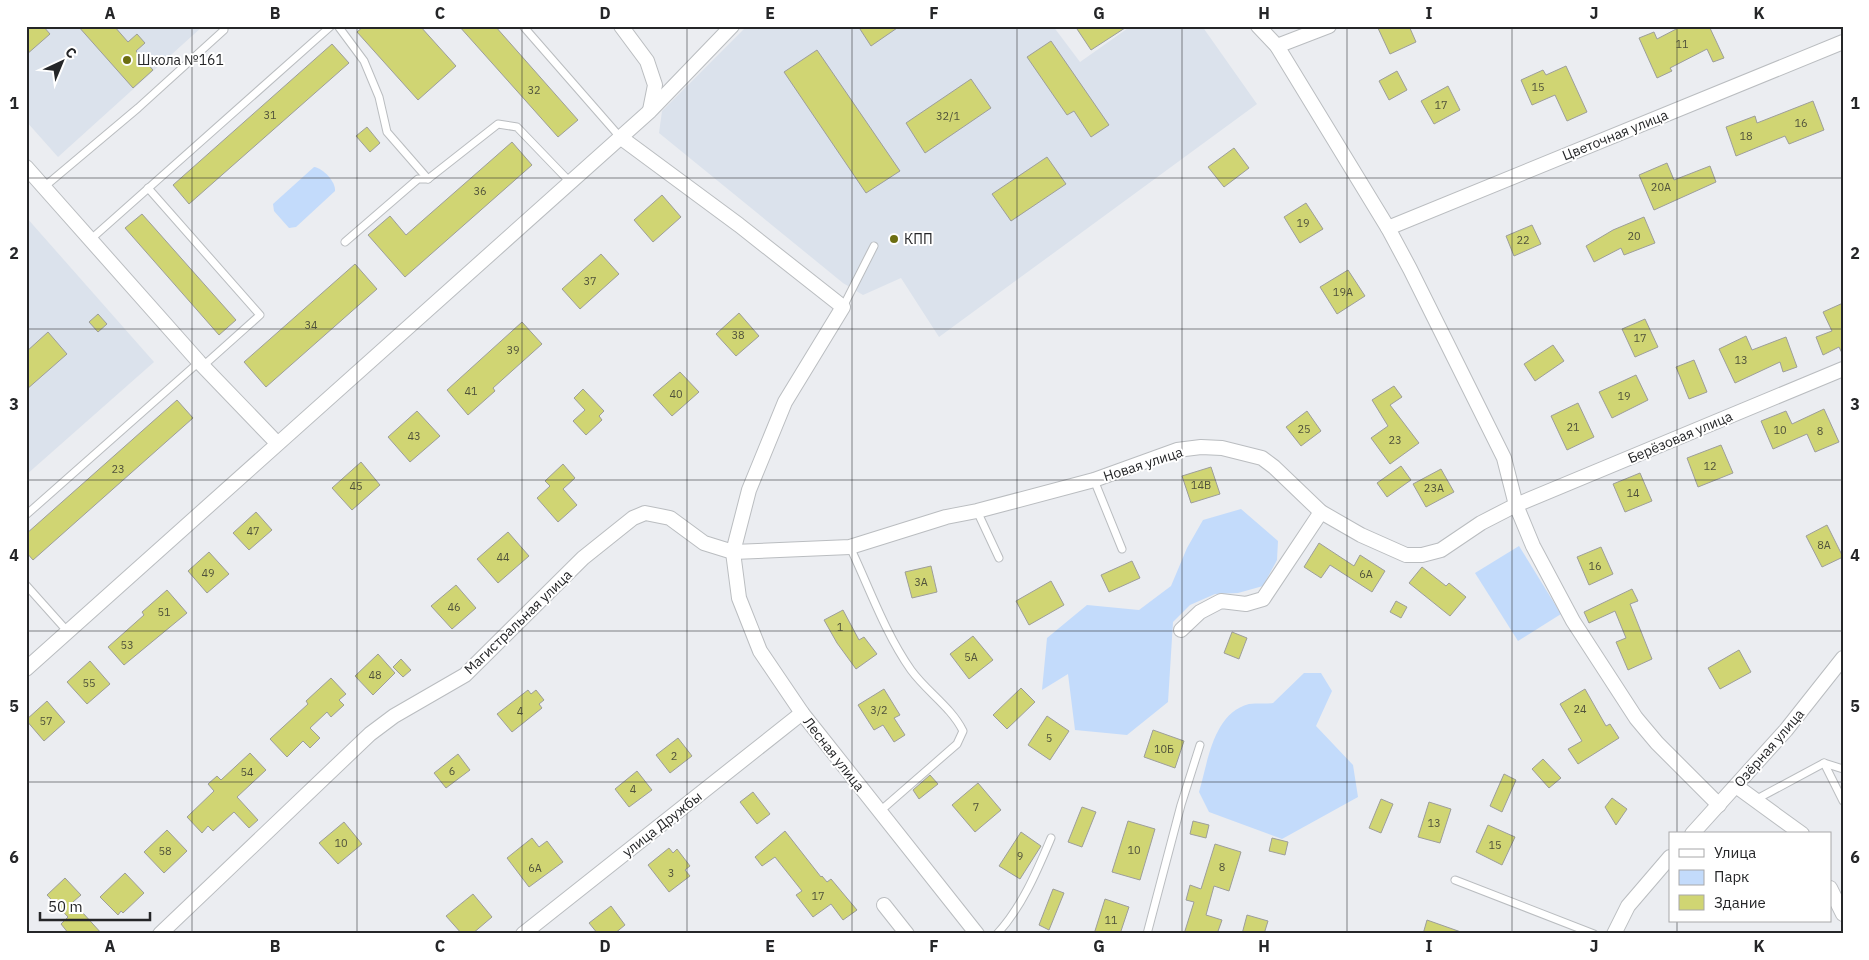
<svg xmlns="http://www.w3.org/2000/svg" width="1869" height="960" font-family="'IBM Plex Sans',sans-serif">
  <rect width="100%" height="100%" fill="#ebedf1"/>
  <g fill="#dbe2ec">
    <path d="M26,26H203L58,157L26,121Z"/>
    <path d="M747,26H1053L1080,62L1131,26H1202L1257,104L939,337L901,278L863,295L843,283L659,133L662,111Z"/>
    <path d="M26,217L154,362L26,475Z"/>
  </g>
  <g fill="#c3dbfb">
    <path d="M314,167C323,168 336,182 335,191L296,227L289,228L274,211L273,204Z"/>
    <path d="M1241,509L1278,541L1277,560L1263,586L1238,593L1215,594L1190,605L1173,622L1168,702L1127,735L1075,730L1068,674L1042,690L1047,638L1087,605L1139,610L1171,586L1187,548L1203,520Z"/>
    <path d="M1519,546L1561,614L1518,641L1475,573Z"/>
    <path d="M1304,673H1321L1332,691L1316,726L1353,765L1358,797L1282,839L1209,812L1199,792C1208,762 1213,713 1249,704C1257,703 1266,704 1273,703Z"/>
  </g>
  <g fill="#d0d573" stroke="#9d9e9a">
    <path d="M26,26H43L50,34L26,55Z"/>
    <path d="M78,26H114L128,42L137,34L145,43L136,51L153,70L133,88Z"/>
    <path d="M364,26H420L456,66L418,100L357,32Z"/>
    <path d="M459,26H495L578,120L558,137Z"/>
    <path d="M858,26H900L871,46Z"/>
    <path d="M1075,26H1128L1091,50Z"/>
    <path d="M1377,26H1409L1416,42L1390,54Z"/>
    <path d="M1682,26H1709L1724,58L1713,62L1707,49L1670,68L1672,71L1657,78L1639,38L1654,32L1657,39Z"/>
    <path d="M1051,41L1109,125L1091,137L1074,111L1067,115L1027,57Z"/>
    <path d="M332,44L349,63L189,204L173,185Z"/>
    <path d="M817,50L900,171L866,193L784,72Z"/>
    <path d="M1566,66L1587,112L1567,121L1555,95L1532,105L1521,80L1543,70L1546,75Z"/>
    <path d="M1397,71L1407,90L1389,100L1379,81Z"/>
    <path d="M971,79L991,108L925,153L906,123Z"/>
    <path d="M1448,86L1460,110L1434,124L1421,101Z"/>
    <path d="M1813,101L1824,130L1789,144L1785,136L1736,156L1726,127L1755,116L1757,123Z"/>
    <path d="M367,127L380,143L370,152L356,136Z"/>
    <path d="M512,142L532,165L405,277L368,235L390,216L406,235Z"/>
    <path d="M1234,148L1249,168L1224,187L1208,167Z"/>
    <path d="M1047,157L1066,184L1011,221L992,194Z"/>
    <path d="M1667,163L1674,180L1710,166L1716,182L1654,210L1639,175Z"/>
    <path d="M662,195L681,217L653,242L634,220Z"/>
    <path d="M1306,203L1323,229L1300,243L1284,217Z"/>
    <path d="M142,214L236,320L219,335L125,228Z"/>
    <path d="M1644,217L1655,243L1624,255L1621,248L1594,262L1586,246L1613,230Z"/>
    <path d="M1532,225L1541,244L1514,256L1506,236Z"/>
    <path d="M601,254L619,274L580,309L562,289Z"/>
    <path d="M355,264L377,289L266,387L244,362Z"/>
    <path d="M1348,270L1365,296L1337,314L1320,287Z"/>
    <path d="M1843,303V355L1839,347L1823,355L1816,337L1832,331L1823,312Z"/>
    <path d="M739,313L759,336L736,356L716,334Z"/>
    <path d="M98,314L107,324L98,332L89,322Z"/>
    <path d="M1645,319L1658,347L1635,357L1622,329Z"/>
    <path d="M522,322L542,344L493,388L495,391L468,415L447,390Z"/>
    <path d="M48,332L67,354L26,390V352Z"/>
    <path d="M1746,336L1752,350L1786,337L1797,367L1783,372L1780,362L1735,383L1719,349Z"/>
    <path d="M1553,345L1564,361L1535,381L1524,364Z"/>
    <path d="M1694,360L1707,392L1689,399L1676,367Z"/>
    <path d="M680,372L699,392L672,416L653,395Z"/>
    <path d="M1636,375L1648,400L1612,418L1599,392Z"/>
    <path d="M1394,386L1402,397L1390,405L1419,443L1390,464L1371,438L1388,426L1372,400Z"/>
    <path d="M583,389L604,411L599,416L602,420L586,435L573,421L585,410L574,398Z"/>
    <path d="M177,400L193,418L33,560L26,552V534Z"/>
    <path d="M1578,403L1594,437L1567,450L1551,416Z"/>
    <path d="M1824,409L1839,442L1815,452L1807,434L1773,449L1761,421L1786,411L1792,424Z"/>
    <path d="M417,411L440,436L410,462L388,437Z"/>
    <path d="M1307,411L1321,431L1301,446L1286,427Z"/>
    <path d="M1721,445L1733,473L1698,487L1687,458Z"/>
    <path d="M361,462L380,485L352,510L332,488Z"/>
    <path d="M563,464L575,478L563,489L577,505L558,522L537,498L550,486L545,481Z"/>
    <path d="M1401,466L1411,480L1387,497L1377,483Z"/>
    <path d="M1211,467L1220,494L1191,503L1182,476Z"/>
    <path d="M1441,469L1454,492L1426,507L1413,484Z"/>
    <path d="M1640,473L1652,501L1625,512L1613,484Z"/>
    <path d="M256,512L272,530L249,550L233,533Z"/>
    <path d="M1827,525L1843,557L1822,567L1806,536Z"/>
    <path d="M508,532L529,556L498,583L477,559Z"/>
    <path d="M1319,543L1354,566L1360,555L1385,571L1372,592L1330,565L1321,578L1304,567Z"/>
    <path d="M1601,547L1613,574L1589,585L1577,557Z"/>
    <path d="M209,552L229,574L207,593L188,571Z"/>
    <path d="M1132,561L1140,578L1109,592L1101,575Z"/>
    <path d="M931,566L937,592L912,598L905,572Z"/>
    <path d="M1422,567L1446,586L1449,583L1466,597L1450,616L1409,583Z"/>
    <path d="M1051,581L1064,605L1029,625L1016,601Z"/>
    <path d="M456,585L476,608L452,629L431,606Z"/>
    <path d="M1632,589L1638,601L1630,604L1652,659L1628,670L1616,642L1626,638L1615,611L1589,623L1584,612Z"/>
    <path d="M167,590L187,613L124,665L108,647L144,615L142,612Z"/>
    <path d="M1396,601L1407,607L1401,618L1390,612Z"/>
    <path d="M843,610L859,640L864,637L877,654L856,669L837,643L824,620Z"/>
    <path d="M1232,632L1247,638L1239,659L1224,653Z"/>
    <path d="M973,636L993,660L969,679L950,654Z"/>
    <path d="M1739,650L1751,672L1720,689L1708,668Z"/>
    <path d="M378,654L395,673L373,695L355,676Z"/>
    <path d="M401,659L411,670L403,677L393,667Z"/>
    <path d="M90,661L110,684L87,704L67,682Z"/>
    <path d="M331,678L346,694L339,700L344,705L331,717L327,712L310,728L320,738L310,748L303,741L287,757L270,739L308,704L306,701Z"/>
    <path d="M1021,688L1035,702L1007,729L993,715Z"/>
    <path d="M884,689L900,715L894,718L905,735L894,742L883,725L874,730L858,705Z"/>
    <path d="M1585,689L1606,726L1610,724L1619,738L1578,764L1568,749L1582,741L1560,704Z"/>
    <path d="M528,690L531,694L536,690L544,700L539,704L542,708L512,732L497,714Z"/>
    <path d="M47,701L65,722L44,741L26,720Z"/>
    <path d="M1047,716L1069,731L1050,760L1028,745Z"/>
    <path d="M1153,730L1184,741L1175,768L1144,757Z"/>
    <path d="M678,738L692,756L670,773L656,755Z"/>
    <path d="M250,753L266,770L237,797L258,820L249,828L234,812L213,831L208,826L202,833L187,817L214,791L208,784L217,776L221,780Z"/>
    <path d="M458,754L470,770L446,788L434,773Z"/>
    <path d="M1543,759L1561,778L1549,788L1532,769Z"/>
    <path d="M637,771L652,790L629,807L615,789Z"/>
    <path d="M1504,774L1516,780L1502,812L1490,806Z"/>
    <path d="M930,775L938,784L919,799L913,790Z"/>
    <path d="M978,783L1001,810L975,832L952,805Z"/>
    <path d="M753,792L770,814L757,824L740,802Z"/>
    <path d="M1612,798L1627,809L1616,825L1605,807Z"/>
    <path d="M1381,799L1393,804L1381,833L1369,828Z"/>
    <path d="M1429,802L1451,809L1440,843L1418,837Z"/>
    <path d="M1082,807L1096,812L1082,847L1068,842Z"/>
    <path d="M1128,821L1155,829L1140,880L1112,872Z"/>
    <path d="M1193,821L1209,825L1206,838L1190,834Z"/>
    <path d="M344,822L362,844L338,864L319,843Z"/>
    <path d="M1488,825L1515,837L1502,865L1476,852Z"/>
    <path d="M167,830L187,851L164,873L144,852Z"/>
    <path d="M785,831L821,877L822,876L827,882L831,879L857,910L843,920L831,904L813,917L796,895L802,891L775,857L762,866L755,857Z"/>
    <path d="M1021,832L1041,846L1020,879L999,866Z"/>
    <path d="M532,838L539,847L547,841L563,862L529,887L507,858Z"/>
    <path d="M1272,838L1288,842L1285,855L1269,851Z"/>
    <path d="M1215,844L1241,852L1229,891L1214,886L1206,915L1222,920L1217,934H1184L1194,902L1186,900L1190,885L1201,889Z"/>
    <path d="M669,848L673,853L677,849L690,866L685,870L690,876L669,892L648,865Z"/>
    <path d="M125,873L144,893L123,913L121,911L118,915L100,897Z"/>
    <path d="M65,878L81,895L73,902L102,934H69L61,924L68,917L47,895Z"/>
    <path d="M1053,889L1064,893L1049,930L1039,925Z"/>
    <path d="M473,894L492,917L472,934H462L446,916Z"/>
    <path d="M1105,899L1129,907L1120,934H1094Z"/>
    <path d="M611,906L625,925L614,934H598L589,923Z"/>
    <path d="M1247,915L1268,921L1264,934H1242Z"/>
    <path d="M1427,920L1461,932V934H1423Z"/>
  </g>
  <g fill="none" stroke-linecap="round" stroke-linejoin="round">
    <defs>
      <g id="service">
        <path d="M338,26L364,61L379,97L387,132L428,179"/>
        <path d="M523,26L620,137"/>
        <path d="M44,187L138,108L224,30V26"/>
        <path d="M148,188L260,315L203,366"/>
        <path d="M90,240L331,26"/>
        <path d="M345,242L418,179H428L498,124L517,127L569,181"/>
        <path d="M843,307L874,246"/>
        <path d="M1094,480L1122,549"/>
        <path d="M977,511L999,558"/>
        <path d="M26,515L199,362"/>
        <path d="M850,547C869,587 885,633 911,670C927,692 951,707 963,731L957,744L879,812"/>
        <path d="M26,585L68,632"/>
        <path d="M1824,763L1843,801"/>
        <path d="M1755,800L1824,763L1843,769"/>
        <path d="M1455,880L1594,934"/>
        <path d="M997,934C1022,907 1037,871 1051,838"/>
        <path d="M1147,934L1181,805L1200,745"/>
      </g>
      <g id="minor">
        <path d="M621,26L647,61L655,85L650,110"/>
        <path d="M1258,26L1277,46L1388,228L1410,269L1504,458L1516,505L1533,546L1573,621L1636,718L1657,743L1719,805"/>
        <path d="M1277,46L1329,26"/>
        <path d="M620,137L739,225L843,307L785,402L749,490L733,552L739,598L760,651L802,713L977,934"/>
        <path d="M26,167L199,362L277,443"/>
        <path d="M1388,228L1843,42"/>
        <path d="M1181,630L1200,612L1221,601L1246,604L1263,599L1321,512"/>
        <path d="M26,669L650,111L732,26"/>
        <path d="M1736,786L1802,834"/>
        <path d="M1692,834L1786,730L1843,658"/>
        <path d="M1830,888L1843,914"/>
        <path d="M884,905L907,934"/>
        <path d="M160,934L370,734L394,716L465,675L583,558L633,518L645,513L670,518L704,543L733,552L850,547L946,517L977,511L1094,480L1177,450L1201,447L1222,448L1262,458L1274,467L1321,512L1361,535L1406,555H1422L1441,550L1481,523L1516,505L1843,369"/>
        <path d="M523,934L802,713"/>
        <path d="M1614,934L1628,906L1670,857"/>
      </g>
    </defs>
    <use href="#service" stroke="#babdc0" stroke-width="9"/>
    <use href="#minor" stroke="#babdc0" stroke-width="16"/>
    <use href="#service" stroke="#fff" stroke-width="7"/>
    <use href="#minor" stroke="#fff" stroke-width="14"/>
  </g>
  <path fill="none" stroke="#252628" stroke-width="1" stroke-opacity="0.55" d="M192,26V934M357,26V934M522,26V934M687,26V934M852,26V934M1017,26V934M1182,26V934M1347,26V934M1512,26V934M1677,26V834M26,178H1843M26,329H1843M26,480H1843M26,631H1843M26,782H1843M1677,921V934"/>
  <g fill="#6c6e11" stroke="#fff" stroke-width="2">
    <circle cx="127" cy="60" r="5"/>
    <circle cx="894" cy="239" r="5"/>
  </g>
  <g text-anchor="middle" stroke-width="4" stroke-linejoin="round" paint-order="stroke">
    <g font-size="11" fill="#50523b">
      <text x="1682" y="48">11</text>
      <text x="1538" y="91">15</text>
      <text x="534" y="94">32</text>
      <text x="1441" y="109">17</text>
      <text x="270" y="119">31</text>
      <text x="948" y="120">32/1</text>
      <text x="1801" y="127">16</text>
      <text x="1746" y="140">18</text>
      <text x="1661" y="191">20А</text>
      <text x="480" y="195">36</text>
      <text x="1303" y="227">19</text>
      <text x="1634" y="240">20</text>
      <text x="1523" y="244">22</text>
      <text x="590" y="285">37</text>
      <text x="1343" y="296">19А</text>
      <text x="311" y="329">34</text>
      <text x="738" y="339">38</text>
      <text x="1640" y="342">17</text>
      <text x="513" y="354">39</text>
      <text x="1741" y="364">13</text>
      <text x="471" y="395">41</text>
      <text x="676" y="398">40</text>
      <text x="1624" y="400">19</text>
      <text x="1573" y="431">21</text>
      <text x="1304" y="433">25</text>
      <text x="1780" y="434">10</text>
      <text x="1820" y="435">8</text>
      <text x="414" y="440">43</text>
      <text x="1395" y="444">23</text>
      <text x="1710" y="470">12</text>
      <text x="118" y="473">23</text>
      <text x="1201" y="489">14В</text>
      <text x="356" y="490">45</text>
      <text x="1434" y="492">23А</text>
      <text x="1633" y="497">14</text>
      <text x="253" y="535">47</text>
      <text x="1824" y="549">8А</text>
      <text x="503" y="561">44</text>
      <text x="1595" y="570">16</text>
      <text x="208" y="577">49</text>
      <text x="1366" y="578">6А</text>
      <text x="921" y="586">3А</text>
      <text x="454" y="611">46</text>
      <text x="164" y="616">51</text>
      <text x="840" y="631">1</text>
      <text x="127" y="649">53</text>
      <text x="971" y="661">5А</text>
      <text x="375" y="679">48</text>
      <text x="89" y="687">55</text>
      <text x="1580" y="713">24</text>
      <text x="879" y="714">3/2</text>
      <text x="520" y="715">4</text>
      <text x="46" y="725">57</text>
      <text x="1049" y="742">5</text>
      <text x="1164" y="753">10Б</text>
      <text x="674" y="760">2</text>
      <text x="452" y="775">6</text>
      <text x="247" y="776">54</text>
      <text x="633" y="793">4</text>
      <text x="976" y="811">7</text>
      <text x="1434" y="827">13</text>
      <text x="341" y="847">10</text>
      <text x="1495" y="849">15</text>
      <text x="1134" y="854">10</text>
      <text x="165" y="855">58</text>
      <text x="1020" y="860">9</text>
      <text x="1222" y="871">8</text>
      <text x="535" y="872">6А</text>
      <text x="671" y="877">3</text>
      <text x="818" y="900">17</text>
      <text x="1111" y="924">11</text>
    </g>
    <g font-size="14" fill="#252628" stroke="#fff" text-anchor="start">
      <text x="137" y="65">Школа №161</text>
      <text x="904" y="244">КПП</text>
    </g>
    <g font-size="14" fill="#252628" stroke="#fff">
      <text transform="translate(1615 135) rotate(-22)" y="5">Цветочная улица</text>
      <text transform="translate(1680 437) rotate(-23)" y="5">Берёзовая улица</text>
      <text transform="translate(1143 464) rotate(-18)" y="5">Новая улица</text>
      <text transform="translate(518 622) rotate(-44)" y="5">Магистральная улица</text>
      <text transform="translate(1769 748) rotate(-49)" y="5">Озёрная улица</text>
      <text transform="translate(834 754) rotate(52)" y="5">Лесная улица</text>
      <text transform="translate(662 824) rotate(-38)" y="5">улица Дружбы</text>
    </g>
  </g>
  <rect width="1869" height="960" fill="none" stroke="#ffffff" stroke-width="55"/>
  <rect x="1669" y="832" width="162" height="90" fill="#ffffff" stroke="#a8a8a9"/>
  <rect x="1679" y="849" width="25" height="8" fill="#ffffff" stroke="#a8a8a9"/>
  <text x="1714" y="858" font-size="15" fill="#252628">Улица</text>
  <rect x="1679" y="870" width="25" height="15" fill="#c3dbfb" stroke="#a8a8a9"/>
  <text x="1714" y="882" font-size="15" fill="#252628">Парк</text>
  <rect x="1679" y="895" width="25" height="15" fill="#d0d573" stroke="#a8a8a9"/>
  <text x="1714" y="908" font-size="15" fill="#252628">Здание</text>
  <g transform="translate(62 62) rotate(44)" stroke="#ffffff" stroke-width="4" paint-order="stroke">
  <path d="M0-4L9 19L0 12L-9 19Z" fill="#252628"/>
  <text y="-8" font-size="14" font-weight="bold" text-anchor="middle" fill="#252628">С</text>
  </g>
  <path d="M40 912v8h110v-8" fill="none" stroke="#252628" stroke-width="2.5"/>
  <text x="48" y="912" font-size="15" fill="#252628" stroke="#ffffff" stroke-width="4" paint-order="stroke">50 m</text>
  <rect x="28" y="28" width="1814" height="904" fill="none" stroke="#252628" stroke-width="2"/>
  <g font-size="16" text-anchor="middle" font-weight="bold" fill="#252628">
    <text x="110" y="19">A</text>
    <text x="275" y="19">B</text>
    <text x="440" y="19">C</text>
    <text x="605" y="19">D</text>
    <text x="770" y="19">E</text>
    <text x="934" y="19">F</text>
    <text x="1099" y="19">G</text>
    <text x="1264" y="19">H</text>
    <text x="1429" y="19">I</text>
    <text x="1594" y="19">J</text>
    <text x="1759" y="19">K</text>
    <text x="14" y="109">1</text>
    <text x="1855" y="109">1</text>
    <text x="14" y="259">2</text>
    <text x="1855" y="259">2</text>
    <text x="14" y="410">3</text>
    <text x="1855" y="410">3</text>
    <text x="14" y="561">4</text>
    <text x="1855" y="561">4</text>
    <text x="14" y="712">5</text>
    <text x="1855" y="712">5</text>
    <text x="14" y="863">6</text>
    <text x="1855" y="863">6</text>
    <text x="110" y="952">A</text>
    <text x="275" y="952">B</text>
    <text x="440" y="952">C</text>
    <text x="605" y="952">D</text>
    <text x="770" y="952">E</text>
    <text x="934" y="952">F</text>
    <text x="1099" y="952">G</text>
    <text x="1264" y="952">H</text>
    <text x="1429" y="952">I</text>
    <text x="1594" y="952">J</text>
    <text x="1759" y="952">K</text>
  </g>
</svg>
